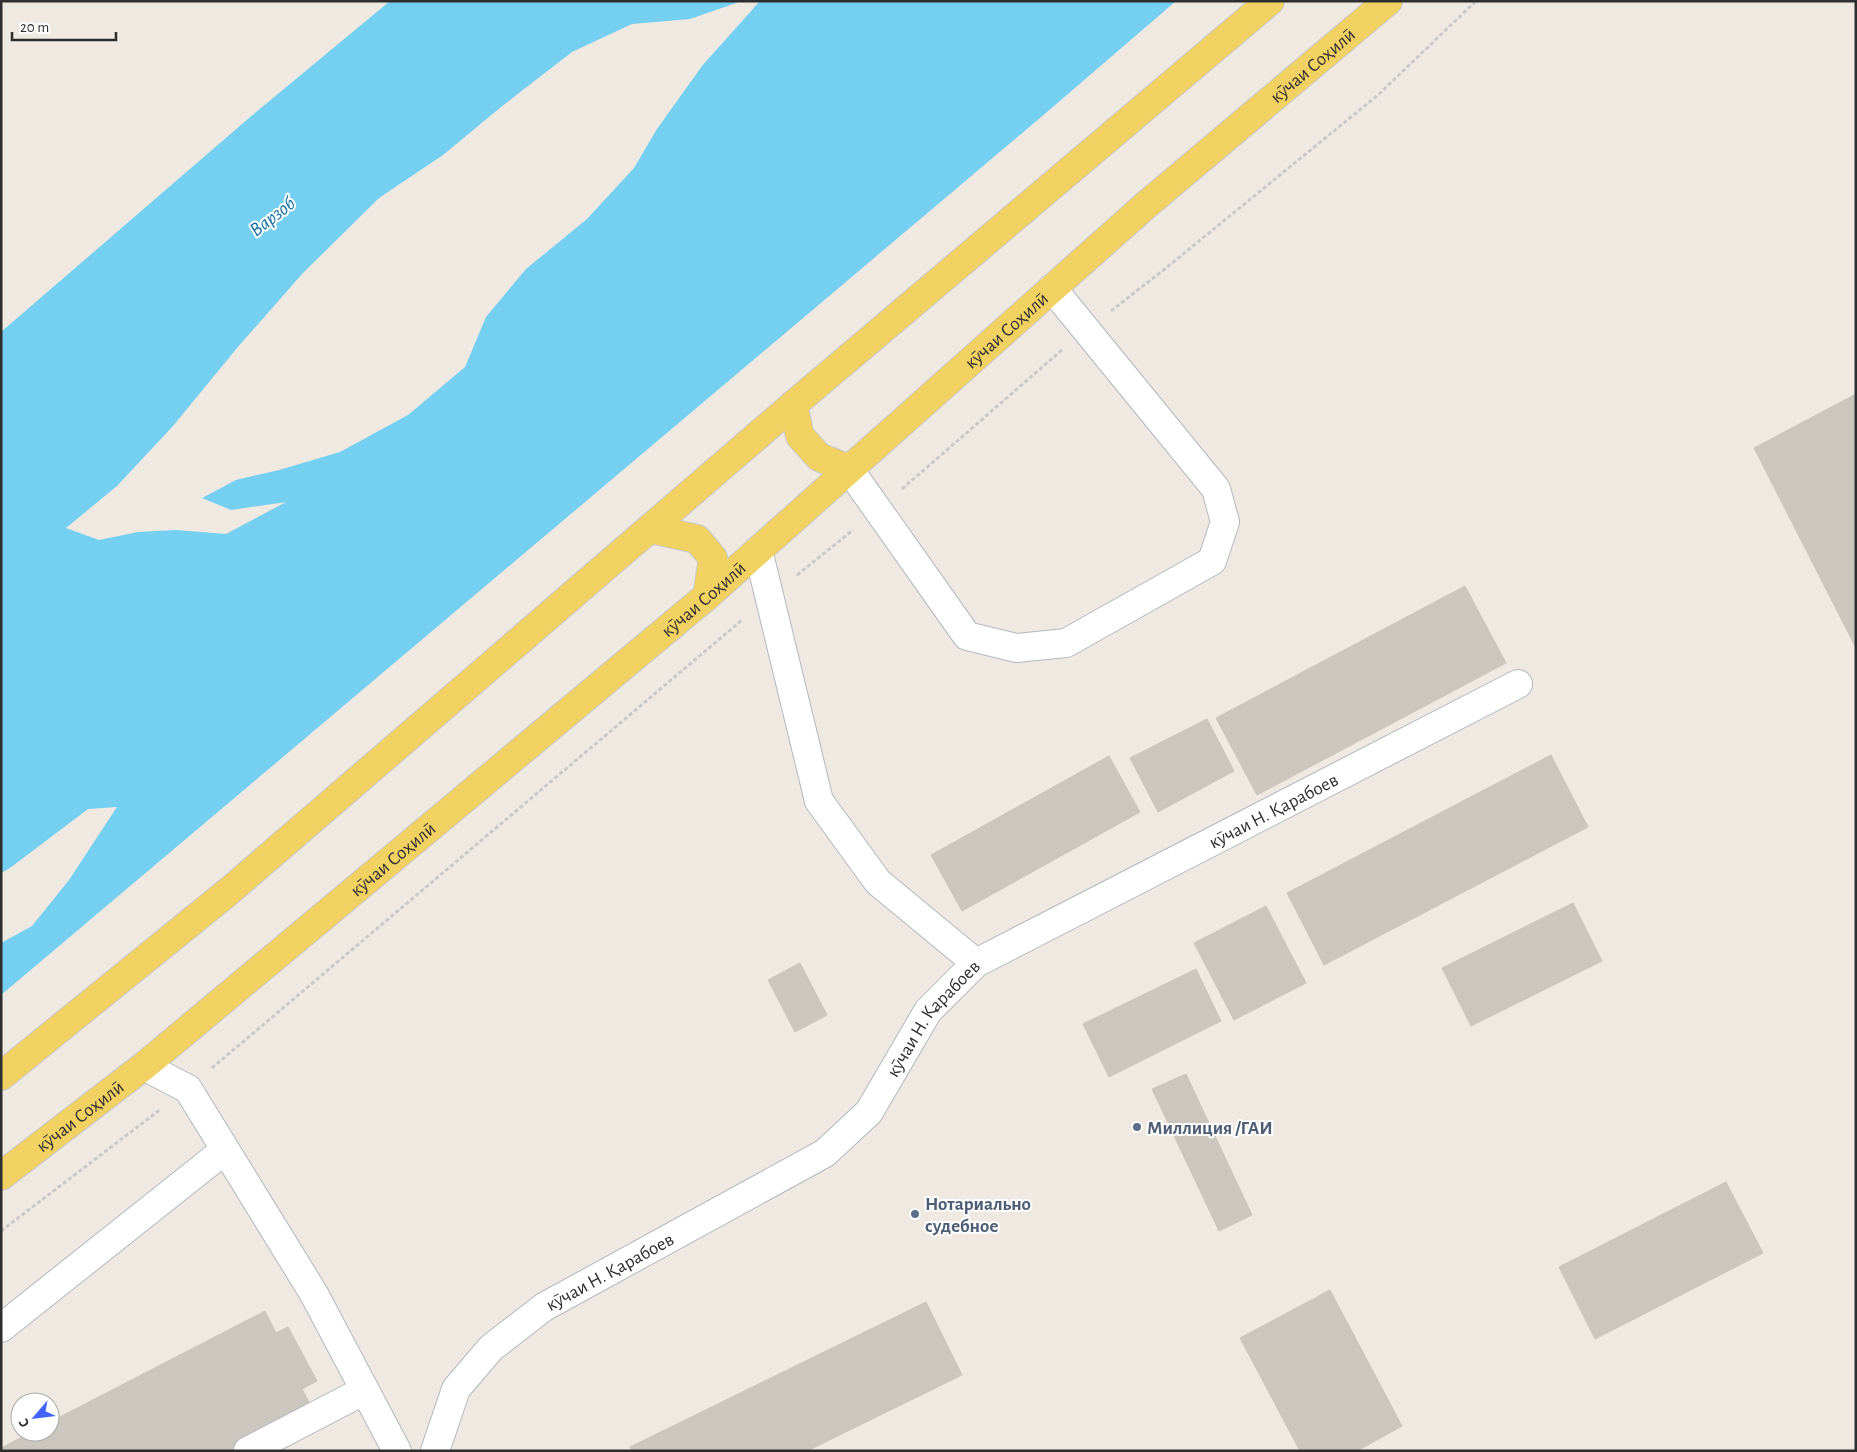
<svg xmlns="http://www.w3.org/2000/svg" width="1857" height="1452" font-family="'Alegreya Sans',sans-serif">
  <rect width="100%" height="100%" fill="#efe9e1"/>
  <path fill="#75cff0" d="M390,1H742L690,19L632,24L572,52L501,107L443,155L379,198L302,274L237,348L173,426L117,486L66,528L99,540L138,532L176,530L226,534L286,502L231,510L202,498L236,480L279,470L340,452L408,415L465,367L486,317L526,269L587,219L634,168L657,129L702,66L760,1H1176L1040,118L1,995V943L32,926L69,880L117,807L88,809L10,868L1,873V332L249,118Z"/>
  <g fill="#cbc7bf" stroke="#cbc5ba">
    <path d="M1856,394V648L1754,448Z"/>
    <path d="M1465,586L1506,663L1257,795L1216,718Z"/>
    <path d="M1207,719L1234,771L1158,812L1130,758Z"/>
    <path d="M1551,755L1588,827L1324,965L1287,893Z"/>
    <path d="M1109,756L1140,812L962,911L931,855Z"/>
    <path d="M1573,903L1602,961L1471,1026L1442,968Z"/>
    <path d="M1266,906L1306,983L1234,1020L1194,943Z"/>
    <path d="M800,963L827,1015L795,1032L768,980Z"/>
    <path d="M1196,969L1221,1021L1109,1077L1083,1024Z"/>
    <path d="M1186,1074L1252,1215L1219,1231L1152,1089Z"/>
    <path d="M1726,1182L1763,1253L1595,1339L1559,1267Z"/>
    <path d="M1330,1290L1402,1426L1357,1451H1300L1240,1338Z"/>
    <path d="M926,1302L962,1375L807,1451H632L630,1447Z"/>
    <path d="M265,1311L276,1333L288,1327L317,1381L302,1389L313,1410L234,1451H1V1448L32,1432H50V1422Z"/>
  </g>
  <g fill="none" stroke-linecap="round" stroke-linejoin="round">
    <defs>
      <g id="minor">
        <path d="M849,469L967,636L1016,648L1066,643L1212,561L1225,522L1216,489L1052,288"/>
        <path d="M758,550L819,801L878,882L976,963"/>
        <path d="M144,1066L188,1089L314,1294L397,1451"/>
        <path d="M1,1328L225,1150"/>
        <path d="M248,1451L365,1390"/>
        <path id="s1" d="M435,1451L456,1389L491,1348L544,1307L825,1153L869,1112L928,1011L976,963L1518,684"/>
      </g>
      <g id="major">
        <path d="M793,405L800,436L819,457L849,469"/>
        <path d="M651,529L697,539L713,558L707,596"/>
        <path d="M1,1076L228,892L793,405L1270,1"/>
        <path id="s2" d="M1,1176L144,1066L707,596L1146,205L1388,1"/>
      </g>
    </defs>
    <use href="#minor" stroke="#b4b7c1" stroke-width="30"/>
    <use href="#major" stroke="#c9c9c9" stroke-width="30"/>
    <g stroke="#c9c9c9" stroke-width="3" stroke-dasharray="4 2.5" stroke-linecap="butt">
      <path d="M1111,311L1166,268L1378,95L1476,1"/>
      <path d="M902,489L1063,349"/>
      <path d="M797,575L853,530"/>
      <path d="M212,1068L742,620"/>
      <path d="M1,1231L161,1109"/>
    </g>
    <use href="#minor" stroke="#fff" stroke-width="28"/>
    <use href="#major" stroke="#f2d163" stroke-width="28"/>
  </g>
  <g fill="#5c6f8a" stroke="#fff" stroke-width="2">
    <circle cx="1137" cy="1127" r="5"/>
    <circle cx="915" cy="1214" r="5"/>
  </g>
  <g text-anchor="middle" stroke-width="4" stroke-linejoin="round" paint-order="stroke">
    <g font-size="19" fill="#2e2e2e" stroke="#fff">
      <text dy="7" stroke="none"><textPath href="#s2" startOffset="1719">кӯчаи Соҳилӣ</textPath></text>
      <text dy="7" stroke="none"><textPath href="#s2" startOffset="1314">кӯчаи Соҳилӣ</textPath></text>
      <text dy="7" stroke="none"><textPath href="#s2" startOffset="909">кӯчаи Соҳилӣ</textPath></text>
      <text dy="7" stroke="none"><textPath href="#s1" startOffset="1086">кӯчаи Н. Қарабоев</textPath></text>
      <text dy="7" stroke="none"><textPath href="#s2" startOffset="504">кӯчаи Соҳилӣ</textPath></text>
      <text dy="7" stroke="none"><textPath href="#s1" startOffset="681">кӯчаи Н. Қарабоев</textPath></text>
      <text dy="7" stroke="none"><textPath href="#s2" startOffset="99">кӯчаи Соҳилӣ</textPath></text>
      <text dy="7" stroke="none"><textPath href="#s1" startOffset="261">кӯчаи Н. Қарабоев</textPath></text>
    </g>
    <g font-size="19" font-weight="bold" fill="#4e5e75" stroke="#fff" text-anchor="start">
      <text x="1147" y="1134">Миллиция /ГАИ</text>
      <text x="925" y="1210">Нотариально<tspan x="925" dy="22">судебное</tspan></text>
    </g>
    <g font-size="20" font-style="italic" fill="#0d6fa3" stroke="#fff">
      <text transform="translate(272 216) rotate(-38)" y="7">Варзоб</text>
    </g>
  </g>
  <rect width="1857" height="1452" fill="none" stroke="#2e2e2e" stroke-width="5"/>
  <g transform="translate(35 1417) rotate(242)"><circle r="24" fill="#ffffff" stroke="#ababab"/>
  <path d="M0-4L9 19L0 12L-9 19Z" fill="#4264fb"/>
  <text y="-8" font-size="14" font-weight="bold" text-anchor="middle" fill="#2e2e2e">С</text>
  </g>
  <path d="M12 32v8h104v-8" fill="none" stroke="#2e2e2e" stroke-width="2.5"/>
  <text x="20" y="32" font-size="15" fill="#2e2e2e" stroke="#ffffff" stroke-width="4" paint-order="stroke">20 m</text>
</svg>
